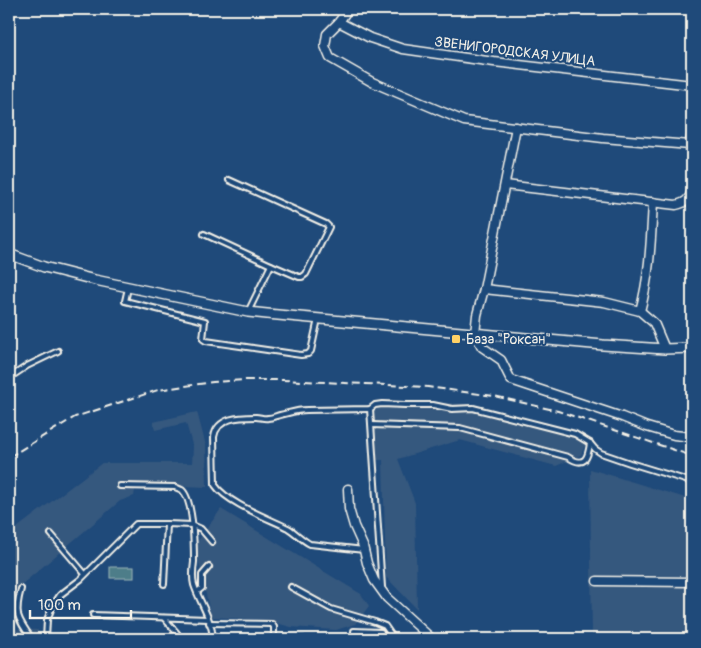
<svg xmlns="http://www.w3.org/2000/svg" width="701" height="648" font-family="Pangolin,sans-serif">
  <rect width="100%" height="100%" fill="#1f4a7a"/>
  <filter id="ink" filterUnits="userSpaceOnUse"><feTurbulence type="fractalNoise" baseFrequency=".02" numOctaves="2"/><feDisplacementMap in="SourceGraphic" scale="10" xChannelSelector="R" yChannelSelector="G"/><feConvolveMatrix kernelMatrix="1 2 1 2 8 2 1 2 1" color-interpolation-filters="sRGB"/></filter>
  <g filter="url(#ink)">
    <g fill="#36587e">
      <path d="M373,401L468,404L588,437L581,455L556,466L460,440L398,459L415,503L417,609L386,577L383,460H375Z"/>
      <path d="M197,412L206,446L207,487L136,484L134,496L120,501L13,592L9,606V534L102,463H192L193,448L186,423L155,430L153,422Z"/>
      <path d="M590,469L692,500V639H592Z"/>
      <path d="M221,509L361,594L369,606L355,624L336,630L291,627L265,620L211,617L195,545Z"/>
      <path d="M9,629L38,630V639H9Z"/>
    </g>
    <g fill="#4d7d89" stroke="#a0b7b8">
      <rect x="110" y="567" width="24" height="11"/>
      <path d="M282,634L305,636V639H281Z"/>
    </g>
    <g fill="none" stroke-linecap="round" stroke-linejoin="round">
      <defs>
        <g id="service">
          <path d="M229,180L326,224L329,227L306,274L302,277H299L271,265L248,312"/>
          <path d="M204,234L271,265"/>
          <path d="M128,288L125,301L205,321L203,339L206,341L301,355L308,354L311,351L318,319"/>
          <path d="M9,378L27,366L58,351"/>
          <path d="M370,409L382,587"/>
          <path d="M372,425L460,428L568,457C585,468 588,458 590,443"/>
          <path d="M120,486L175,487C177,488 180,489 182,490C194,501 194,546 194,562C193,569 192,577 194,585C200,603 212,619 213,639"/>
          <path d="M167,524L192,525L201,529L212,542"/>
          <path d="M51,534L85,574"/>
          <path d="M364,550L310,544C302,540 296,533 288,528C268,518 227,503 215,485L214,437C217,417 240,417 256,417C260,417 264,419 268,418C272,418 276,416 280,415C289,413 297,410 307,410L370,409L375,405L382,404L405,405H433L452,409L473,408L575,434L590,443L595,449L601,453L630,463L692,482"/>
          <path d="M291,587L331,609L375,622L385,626L394,639"/>
          <path d="M21,589C14,614 17,618 32,639"/>
          <path d="M197,592L202,588V575L209,567"/>
          <path d="M93,615L208,619"/>
          <path d="M164,618L177,633L180,639"/>
          <path d="M209,623L272,624L274,627V639"/>
          <path d="M46,639L47,620L52,607L60,595L81,579L136,524H167L164,584"/>
          <path d="M354,639V631L381,632V639"/>
        </g>
        <g id="minor">
          <path d="M348,9L339,22L327,34L325,46L330,58L372,82L464,121L603,138L690,145"/>
          <path d="M339,22L370,38L403,49L494,62L692,85"/>
          <path d="M516,127L484,289L477,315L475,334L482,347L501,360L511,380L622,417L647,427L674,435L692,437"/>
          <path d="M692,132L690,145L692,155"/>
          <path d="M505,185L676,205C685,203 689,200 692,191"/>
          <path d="M484,289L604,302L640,311L654,323L665,349"/>
          <path d="M640,311C650,275 651,239 653,202"/>
          <path d="M348,489L349,509L354,526L363,546L367,563L374,580L387,598L432,639"/>
          <path d="M597,581L692,582"/>
        </g>
        <path id="tertiary" d="M9,254L44,267L95,280L248,312L267,314L603,345L665,349L692,348"/>
      </defs>
      <use href="#service" stroke="#f4f1e8" stroke-width="8"/>
      <use href="#minor" stroke="#f4f1e8" stroke-width="11"/>
      <use href="#tertiary" stroke="#f4f1e8" stroke-width="12"/>
      <use href="#service" stroke="#1f4a7a" stroke-width="4"/>
      <use href="#minor" stroke="#1f4a7a" stroke-width="8"/>
      <use href="#tertiary" stroke="#1f4a7a" stroke-width="9"/>
      <path stroke="#f4f1e8" stroke-width="2" stroke-dasharray="8 4" stroke-linecap="butt" d="M9,457L75,417L158,390L213,382L245,380H282L428,387L494,396L558,411L692,456"/>
    </g>
  </g>
  <rect fill="#ffd166" stroke="#1f4a7a" stroke-width="2" x="451" y="334" width="10" height="10" rx="2.5"/>
  <g text-anchor="middle" stroke-width="4" stroke-linejoin="round" paint-order="stroke">
    <g font-size="14" fill="#f4f1e8" stroke="#1f4a7a">
      <text transform="translate(515 51) rotate(7)" y="5">ЗВЕНИГОРОДСКАЯ УЛИЦА</text>
    </g>
    <g font-size="14" fill="#f4f1e8" stroke="#1f4a7a" text-anchor="start">
      <text x="466" y="344">База "Роксан"</text>
    </g>
  </g>
  <rect width="701" height="648" fill="none" stroke="#1f4a7a" stroke-width="30"/>
  <rect x="15" y="15" width="671" height="618" fill="none" stroke="#f4f1e8" stroke-width="2" filter="url(#ink)"/>
  <path d="M30 610v8h101v-8" fill="none" stroke="#f4f1e8" stroke-width="2.5"/>
  <text x="38" y="610" font-size="15" fill="#f4f1e8" stroke="#1f4a7a" stroke-width="4" paint-order="stroke">100 m</text>
</svg>
